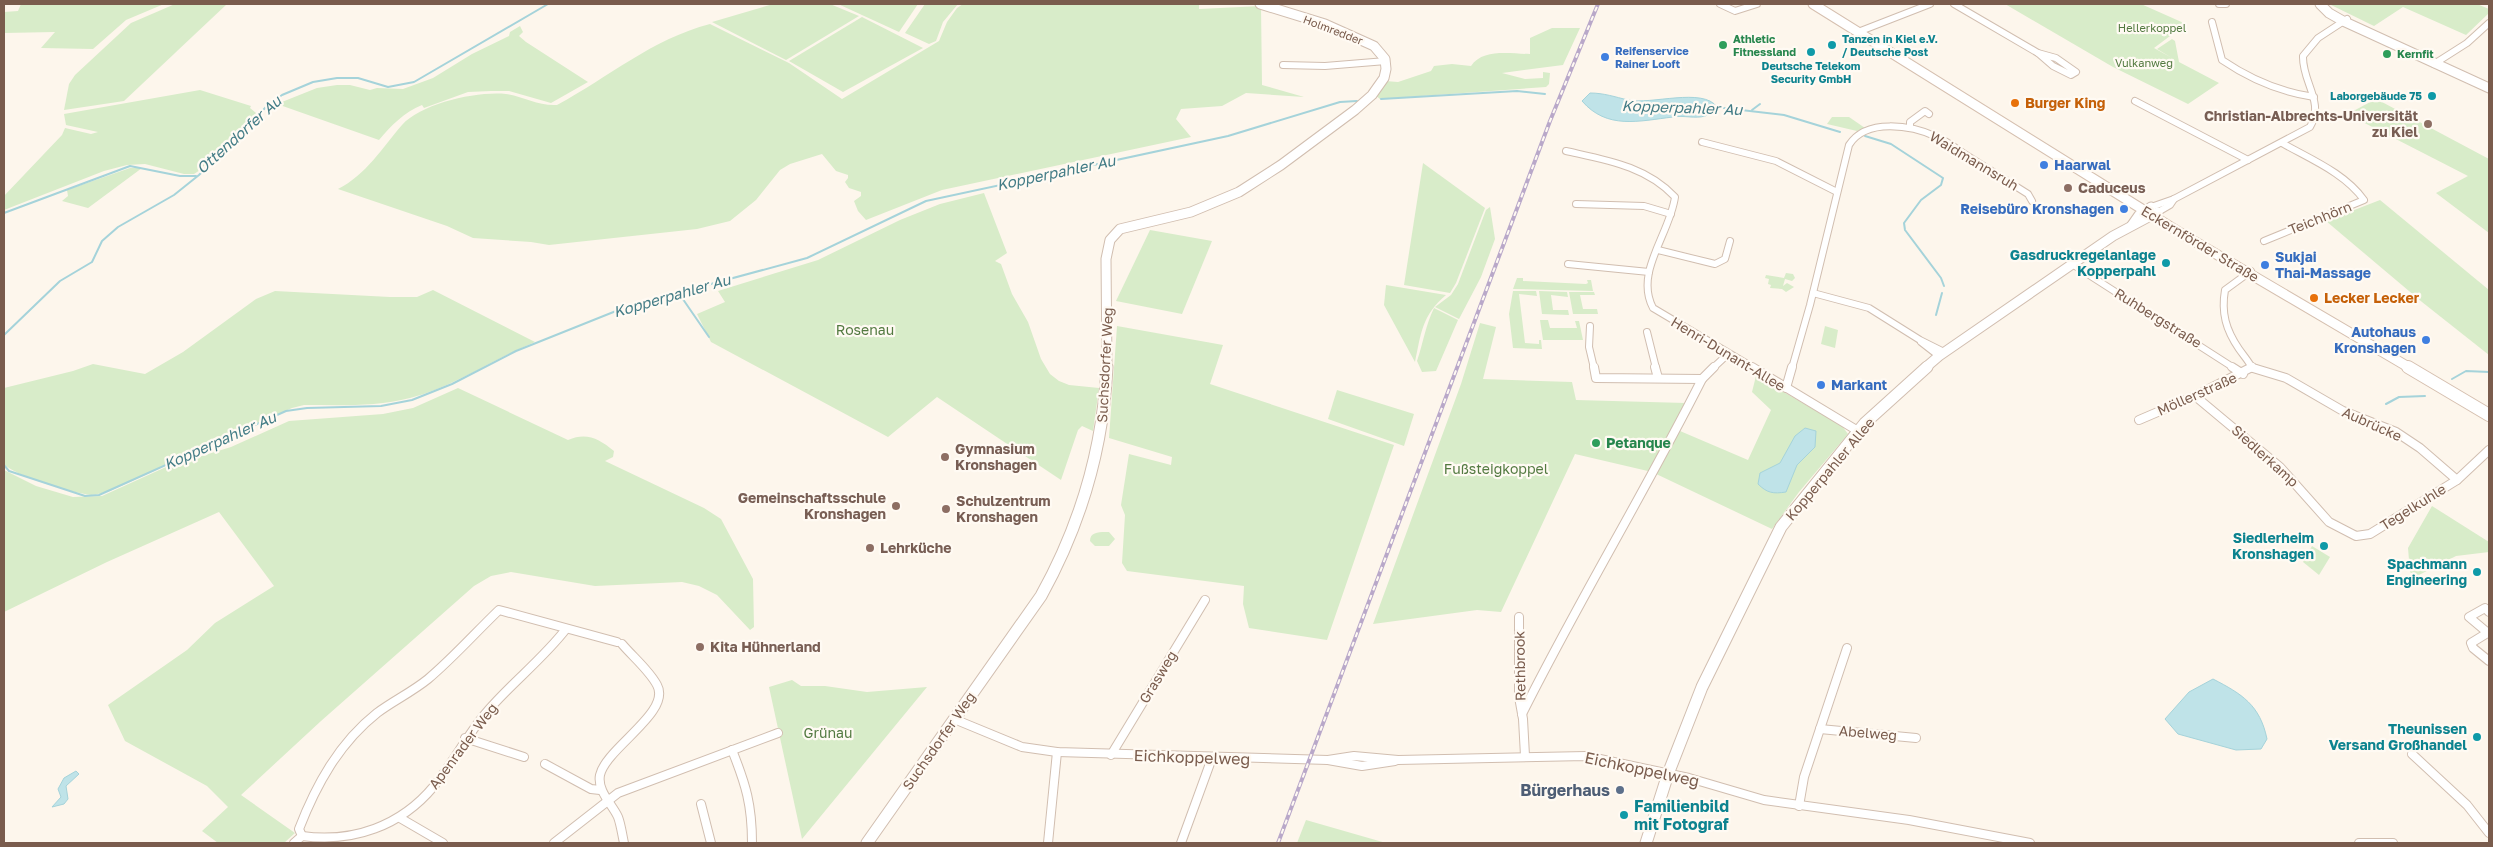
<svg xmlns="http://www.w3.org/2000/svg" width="2493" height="847" font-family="'Golos Text',sans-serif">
  <rect width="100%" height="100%" fill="#fdf6ec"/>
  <g fill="#d8ecc9">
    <path d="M21,4H164L126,20L93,49L41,48L55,32L4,33V12L18,11Z"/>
    <path d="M175,4H227L124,101L64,110L69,84L75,75L131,23Z"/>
    <path d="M773,4H830L859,16L786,60L712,22Z"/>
    <path d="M838,4H918L899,32Z"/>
    <path d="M925,4H958L943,22L936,41L929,44L905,33Z"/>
    <path d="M963,4H1199V9L1261,6L1262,85L1304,97L1246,93L1222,106L1181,109L1176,119L1191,137L942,190L866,220L858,211L854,201L861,196V192L849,188L845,182L848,178V175L836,171L822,154L790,164L780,170L756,200L730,221L697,229L549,245L531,242L473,238L447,226L338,189C366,175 382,148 402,125C422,103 477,91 506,94C524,97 538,106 557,105C609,77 652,39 710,24L789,63L842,99L939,41L947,22L957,8Z"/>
    <path d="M2005,4H2141L2186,24L2154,48L2172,58L2157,49L2172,39L2175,41L2179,62L2219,83L2188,104L2113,67Z"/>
    <path d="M2329,4H2477L2489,9V13L2466,35L2403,7L2374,26Z"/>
    <path d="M862,17L923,48L843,92L789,61Z"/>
    <path d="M520,26L523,32L519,36L526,42L588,82L551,103L509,91H491L468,92L424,108L422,105C404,112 391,126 379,140L277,104L317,88L337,85H350L370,90L377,88L403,89L433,78L472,54L509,36L510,32Z"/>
    <path d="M1552,28H1580L1563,65L1502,73L1525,79L1543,78V72L1550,73L1549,84L1546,87L1380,99L1375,95L1385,81L1398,82L1431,71L1434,66L1452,64L1471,66C1483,48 1511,54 1530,54V38Z"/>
    <path d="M200,90L251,106L250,108L256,113L200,170L194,174H184L145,164L127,165L104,171L4,210V196L62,135L65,128L91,134L98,132L66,125L64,114Z"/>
    <path d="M2374,100L2382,102L2489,159V233L2436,193L2468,176L2349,115L2329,124Z"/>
    <path d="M1832,117H1849L1865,128L1857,131L1827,124Z"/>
    <path d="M1423,163L1485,208L1456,283L1450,293L1404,285Z"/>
    <path d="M130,168H142L88,208L62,201L68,196L67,190Z"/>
    <path d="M984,193L1007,253L995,261L1001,264L1012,294L1028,322L1041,359L1050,374L1059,381L1069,385L1099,388L1093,431L1082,426L1078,430L1061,480L937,397L888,437L711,342L697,314L725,302L718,291L818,260L900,220L940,204Z"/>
    <path d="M2380,200L2489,290V355L2422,302L2326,221Z"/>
    <path d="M1490,207L1495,239L1481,277L1459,319L1435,307L1451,295L1458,284L1486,210Z"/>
    <path d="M1150,230L1212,241L1182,314L1116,301Z"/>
    <path d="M1786,273L1793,274L1795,278L1792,281L1785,279L1783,286L1787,283L1794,287L1786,292L1782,289L1770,288L1771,285L1768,284L1769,279L1765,278L1766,275L1784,278Z"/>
    <path d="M1517,278H1523V281L1586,284L1588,283L1587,280H1591L1593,291L1513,289Z"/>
    <path d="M1386,285L1446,295C1422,315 1421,334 1415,362L1384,305Z"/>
    <path d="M433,290L535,342C493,359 454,387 410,398C376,407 339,405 304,405L292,408L110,491C104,492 96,495 91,495C73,493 15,476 4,464V388L73,371L93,364L145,374L183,352L256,299L275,291L390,297H417Z"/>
    <path d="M1513,291H1536L1537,296L1519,294L1525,343L1539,344V340H1541L1542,349L1513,348L1509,314Z"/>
    <path d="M1539,291L1567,292L1568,297L1551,295L1553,310H1568L1569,315L1542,314Z"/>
    <path d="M1569,292H1594L1595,295H1580L1583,309H1597L1598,314H1573Z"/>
    <path d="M1434,308L1458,320L1436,371L1422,372L1417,361C1423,343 1426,324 1434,308Z"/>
    <path d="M1540,320H1548L1550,328H1577L1575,321H1579L1583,340H1543Z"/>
    <path d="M1480,323L1496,327L1483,379L1572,382L1576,400L1686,403L1673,428L1748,460L1771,410L1752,392L1756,376L1842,426L1848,434L1799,492L1772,529L1652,472L1575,454L1501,612L1477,610L1373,624L1461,384Z"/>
    <path d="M1117,326L1223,345L1210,384L1394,445L1327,640L1249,628L1243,604L1244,586L1127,571L1122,563L1125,515L1121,505L1129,454L1171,465L1172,457L1109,438Z"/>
    <path d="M1825,326L1838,330L1835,348L1821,344Z"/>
    <path d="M458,388L568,440C587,432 599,439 614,451L613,457L605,461L704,508L721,519L753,579L754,627L750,630L717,595L699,586L682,582L595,586L511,572L491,576L474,586L321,721L241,795L295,833L284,843H218L202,831L228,807L207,786L125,741L108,705L187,650L215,623L274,586L219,512L107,562L4,612V470L36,486L73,497L102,496L166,467L231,447L289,421L383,414L413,408Z"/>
    <path d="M1337,390L1414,414L1404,446L1328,419Z"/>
    <path d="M2432,506L2489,542V552L2456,556L2415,577L2410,572L2408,548Z"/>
    <path d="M1109,532L1115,539L1109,546H1095L1090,541C1090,531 1101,532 1109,532Z"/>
    <path d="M2312,546L2330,557L2319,575L2303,562Z"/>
    <path d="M792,680L801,686H825L867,692L927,687L802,839L769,687Z"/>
    <path d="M1306,820L1386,843H1297Z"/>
  </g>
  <g fill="#bfe3e8" stroke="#a5d3da">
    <path d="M1590,93C1604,93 1615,97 1628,100C1651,105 1703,87 1717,107C1714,110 1709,115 1705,116C1696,119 1683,115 1673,117C1639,121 1607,130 1582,101Z"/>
    <path d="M1805,428L1816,431L1815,447L1797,465L1786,492C1773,494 1767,493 1758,484L1760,473L1780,463L1795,436Z"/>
    <path d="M2213,679C2242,694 2260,705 2267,739L2261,749L2236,750L2178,734L2165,719L2189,692Z"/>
    <path d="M76,771L79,774L66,786L68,799L64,804L52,807L61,797L58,789L64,778Z"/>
  </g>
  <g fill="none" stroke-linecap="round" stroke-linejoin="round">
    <g stroke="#a5d3da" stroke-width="2">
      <path d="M1381,99L1517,91L1545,94"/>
      <path d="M1715,107L1784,115L1840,132"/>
      <path d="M1752,110L1760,104"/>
      <path d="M1865,136L1891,144L1943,178L1941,185L1921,200L1904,223L1905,230L1941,278L1944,286"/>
      <path d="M4,213L130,166L180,176H196"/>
      <path d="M678,292L709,337"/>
      <path d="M1936,315L1942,293"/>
      <path d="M4,335L60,281L92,262L102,241L118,227L174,195L199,175L267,106L282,95L313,82L337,78H358L388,87L414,82L548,4"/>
      <path d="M2452,379L2466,371L2489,372"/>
      <path d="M2386,404L2399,397L2425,396"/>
      <path d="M4,465L9,471L85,496L99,495L286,411L307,408L381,406L412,400L452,384L516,351L626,307L807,258L926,201L1228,136L1340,102L1357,101"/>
    </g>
    <defs>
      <g id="minor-far1">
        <path d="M1720,4L1735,11L1757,4"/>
        <path d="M1954,4L2038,53"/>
        <path d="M2219,4H2226"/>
        <path d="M2212,22L2222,60C2250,79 2280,92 2314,97"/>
        <path d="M1858,32L1930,4"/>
        <path d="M2038,53L2056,58L2076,72L2071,75L2053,66Z"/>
        <path d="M2434,64L2467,43L2489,23"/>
        <path d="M1283,65L1325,66L1386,61"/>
        <path d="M2135,101L2248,160"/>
        <path d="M1910,128V122L1925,111L1929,114"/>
        <path d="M1702,142L1776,161L1837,192"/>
        <path d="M1566,151C1606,160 1646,166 1675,197C1670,234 1634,272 1653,308L1754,368"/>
        <path d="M1576,204L1644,206L1671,214"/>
        <path d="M2151,207L2174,199L2310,127C2325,102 2302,82 2303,56L2318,38L2347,19"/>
        <path d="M2158,212L2170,205L2174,199"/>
        <path d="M2264,241L2364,200C2345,173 2310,159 2282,143"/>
        <path d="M1658,250L1715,264L1725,259L1730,241"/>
        <path d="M1568,264L1649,272"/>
        <path d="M2072,264L2234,368"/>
        <path d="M2251,271L2225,290C2221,313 2226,330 2239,349C2244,356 2250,363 2252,368"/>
        <path d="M1813,293L1869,308L1920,340L1944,352"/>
        <path d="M1590,326L1589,347L1594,368"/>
        <path d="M1647,332L1656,368"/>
        <path d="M1921,342L1939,356"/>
        <path d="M1713,368L1728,354"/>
        <path d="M1792,368L1810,305L1849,145C1866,118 1911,125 1937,137C1947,141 1957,149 1966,155C1987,168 2007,181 2028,194L2032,201"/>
        <path d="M2253,368H2255"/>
      </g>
      <g id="minor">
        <path d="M1594,367L1596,378L1702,379L1714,367"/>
        <path d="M1655,367L1658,378"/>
        <path d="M1752,367L1858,431"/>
        <path d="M2232,367L2243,374"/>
        <path d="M2253,368L2286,378L2343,411L2396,432L2420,448L2457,480"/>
        <path d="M1786,388L1792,367"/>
        <path d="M2195,396L2280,467L2329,522L2356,536L2370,534L2457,480L2489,450"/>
        <path d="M2139,420L2195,396L2252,367"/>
        <path d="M1519,617V697L1523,719L1525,756"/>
        <path d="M2489,632L2471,643L2473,648L2489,661"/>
        <path d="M2488,633L2469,617L2485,608L2489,612"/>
        <path d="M622,644C633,657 649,670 657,685C672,712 606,748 600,775C597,791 612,804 618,817C621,825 622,834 624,843"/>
        <path d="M1522,714C1579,600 1645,492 1702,379"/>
        <path d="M954,719L1022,747L1057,752L1328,760L1362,766L1395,761"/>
        <path d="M1820,729L1916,738"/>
        <path d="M465,738L524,757"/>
        <path d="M732,750C746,785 752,805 752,843"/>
        <path d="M2412,754L2467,805L2489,833"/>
        <path d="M1111,755L1205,600"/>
        <path d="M1328,760L1354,756L1398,760L1586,756L1689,778L1764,800L1909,820L2030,843"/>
        <path d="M545,764L591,789L600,790"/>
        <path d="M701,804L711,843"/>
        <path d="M1799,806L1804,777L1847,648"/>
        <path d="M400,818L443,843"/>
        <path d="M302,836L299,829C316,785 339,743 377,713C393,701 412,692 428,679C453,658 475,633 499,610L617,642"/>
        <path d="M302,836C353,843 401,826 434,786C453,763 466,737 485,714C510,684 542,660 566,629"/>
        <path d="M294,843L302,836"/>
        <path d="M554,843L618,793L778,733"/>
        <path d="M1048,843L1057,752"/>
        <path d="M1181,843L1212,758"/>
        <path d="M2359,843H2393"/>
      </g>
      <g id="tertiary-far1">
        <path d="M2320,4L2329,13L2343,21L2489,88"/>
        <path d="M2132,225L2139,215L2151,207"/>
        <path d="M1107,368L1106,259L1110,240L1120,229L1191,212L1239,192L1281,165L1355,110L1372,95L1384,78L1386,69L1385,59L1374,46L1325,24L1260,4"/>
        <path d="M1925,368L1939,356L2113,236L2158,212"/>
      </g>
      <g id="tertiary">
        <path d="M867,843L1041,596C1081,524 1103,449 1107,367"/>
        <path d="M1646,843L1668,774L1702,687L1781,527L1865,423L1927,367"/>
      </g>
      <path id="secondary-far1" d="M1813,4L2182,234L2410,368"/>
      <path id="secondary" d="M2408,367L2489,415"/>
    </defs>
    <use href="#minor-far1" stroke="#d1beb0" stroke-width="8"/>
    <use href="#minor" stroke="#d1beb0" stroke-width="10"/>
    <use href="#tertiary-far1" stroke="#d1beb0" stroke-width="11"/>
    <use href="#tertiary" stroke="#d1beb0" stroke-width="13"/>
    <use href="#secondary-far1" stroke="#d6c0b0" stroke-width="11"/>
    <use href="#secondary" stroke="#d6c0b0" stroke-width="14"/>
    <use href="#minor-far1" stroke="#fff" stroke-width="6"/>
    <use href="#minor" stroke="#fff" stroke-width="8"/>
    <use href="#tertiary-far1" stroke="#fff" stroke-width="9"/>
    <use href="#tertiary" stroke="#fff" stroke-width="11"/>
    <use href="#secondary-far1" stroke="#fff" stroke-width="9"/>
    <use href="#secondary" stroke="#fff" stroke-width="12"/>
    <defs>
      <path id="rail" d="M1278,843L1550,121L1598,4"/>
    </defs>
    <use href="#rail" stroke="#b9a8c9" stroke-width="4"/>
    <use href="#rail" stroke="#fffaf3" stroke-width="2" stroke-dasharray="5" stroke-linecap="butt"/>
  </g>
  <g fill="#2e9e5b" stroke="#fffaf3" stroke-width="2">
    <circle cx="1723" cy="45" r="5"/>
    <circle cx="2387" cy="54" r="5"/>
    <circle cx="1596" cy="443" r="5"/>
  </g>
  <g fill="#0f9aa8" stroke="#fffaf3" stroke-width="2">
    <circle cx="1832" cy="45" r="5"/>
    <circle cx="1811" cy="52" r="5"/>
    <circle cx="2432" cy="96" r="5"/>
    <circle cx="2166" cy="263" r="5"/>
    <circle cx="2324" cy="546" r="5"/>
    <circle cx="2477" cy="572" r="5"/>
    <circle cx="2477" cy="737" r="5"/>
    <circle cx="1624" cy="815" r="5"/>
  </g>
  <g fill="#3f7fe0" stroke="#fffaf3" stroke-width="2">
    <circle cx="1605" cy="57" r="5"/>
    <circle cx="2044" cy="165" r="5"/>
    <circle cx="2124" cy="209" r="5"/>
    <circle cx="2265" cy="265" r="5"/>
    <circle cx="2426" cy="340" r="5"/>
    <circle cx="1821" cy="385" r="5"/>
  </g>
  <g fill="#e8710a" stroke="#fffaf3" stroke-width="2">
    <circle cx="2015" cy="103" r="5"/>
    <circle cx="2314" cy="298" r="5"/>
  </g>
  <g fill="#8d6e63" stroke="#fffaf3" stroke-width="2">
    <circle cx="2428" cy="124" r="5"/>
    <circle cx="2068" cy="188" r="5"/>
    <circle cx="945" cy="457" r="5"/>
    <circle cx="896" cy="506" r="5"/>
    <circle cx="946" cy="509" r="5"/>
    <circle cx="870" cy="548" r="5"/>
    <circle cx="700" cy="647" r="5"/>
  </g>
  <circle fill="#5c6f8a" stroke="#fffaf3" stroke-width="2" cx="1620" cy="790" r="5"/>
  <g text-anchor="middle" stroke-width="4.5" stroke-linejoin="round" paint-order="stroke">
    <g font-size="11" fill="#537a41" stroke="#fffaf3">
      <text x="2152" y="32">Hellerkoppel</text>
      <text x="2144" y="67">Vulkanweg</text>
    </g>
    <g font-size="11" fill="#7a5c4d" stroke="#fffaf3">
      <text transform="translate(1333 30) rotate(21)" y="4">Holmredder</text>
    </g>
    <g font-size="11" font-weight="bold" fill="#27864d" stroke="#fffaf3" text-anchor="start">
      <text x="1733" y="43">Athletic<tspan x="1733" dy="13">Fitnessland</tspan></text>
      <text x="2397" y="58">Kernfit</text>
    </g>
    <g font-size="11" font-weight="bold" fill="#0d838f" stroke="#fffaf3" text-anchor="start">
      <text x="1842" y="43">Tanzen in Kiel e.V.<tspan x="1842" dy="13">/ Deutsche Post</tspan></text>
      <text x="1811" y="70" text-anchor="middle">Deutsche Telekom<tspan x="1811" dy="13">Security GmbH</tspan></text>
      <text x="2422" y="100" text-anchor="end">Laborgebäude 75</text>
    </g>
    <g font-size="11" font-weight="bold" fill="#366cbe" stroke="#fffaf3" text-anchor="start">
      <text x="1615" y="55">Reifenservice<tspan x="1615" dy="13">Rainer Looft</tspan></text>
    </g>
    <g font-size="14" font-weight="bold" fill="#c56008" stroke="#fffaf3" text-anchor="start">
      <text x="2025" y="108">Burger King</text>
      <text x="2324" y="303">Lecker Lecker</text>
    </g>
    <g font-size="14" font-weight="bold" fill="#785e54" stroke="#fffaf3" text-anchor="start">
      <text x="2418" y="121" text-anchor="end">Christian-Albrechts-Universität<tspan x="2418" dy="16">zu Kiel</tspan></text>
      <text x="2078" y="193">Caduceus</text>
      <text x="955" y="454">Gymnasium<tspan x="955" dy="16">Kronshagen</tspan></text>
      <text x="886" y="503" text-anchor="end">Gemeinschaftsschule<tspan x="886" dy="16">Kronshagen</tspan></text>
      <text x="956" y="506">Schulzentrum<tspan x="956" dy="16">Kronshagen</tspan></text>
      <text x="880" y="553">Lehrküche</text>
      <text x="710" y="652">Kita Hühnerland</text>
    </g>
    <g font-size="14" fill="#7a5c4d" stroke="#fffaf3">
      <text transform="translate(1974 161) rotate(31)" y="5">Waidmannsruh</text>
      <text transform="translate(2320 218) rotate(-22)" y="5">Teichhörn</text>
      <text transform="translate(2200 244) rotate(31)" y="5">Eckernförder Straße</text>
      <text transform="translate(2158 318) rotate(32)" y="5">Ruhbergstraße</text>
      <text transform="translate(1728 354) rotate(31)" y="5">Henri-Dunant-Allee</text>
      <text transform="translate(1105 365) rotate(-87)" y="5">Suchsdorfer Weg</text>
      <text transform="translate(2197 394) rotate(-24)" y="5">Möllerstraße</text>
      <text transform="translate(2372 424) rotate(24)" y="5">Aubrücke</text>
      <text transform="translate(2265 456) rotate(42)" y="5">Siedlerkamp</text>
      <text transform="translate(1830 469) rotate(-50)" y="5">Kopperpahler Allee</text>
      <text transform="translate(2413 507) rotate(-32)" y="5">Tegelkuhle</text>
      <text transform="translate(1520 666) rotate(-91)" y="5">Rethbrook</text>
      <text transform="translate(1158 677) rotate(-59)" y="5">Grasweg</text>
      <text transform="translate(1868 733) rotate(5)" y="5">Abelweg</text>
      <text transform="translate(939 741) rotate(-55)" y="5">Suchsdorfer Weg</text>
      <text transform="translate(463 746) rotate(-53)" y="5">Apenrader Weg</text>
    </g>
    <g font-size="14" font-weight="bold" fill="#366cbe" stroke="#fffaf3" text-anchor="start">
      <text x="2054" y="170">Haarwal</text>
      <text x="2114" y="214" text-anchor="end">Reisebüro Kronshagen</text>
      <text x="2275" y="262">Sukjai<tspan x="2275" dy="16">Thai-Massage</tspan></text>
      <text x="2416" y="337" text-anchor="end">Autohaus<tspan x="2416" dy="16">Kronshagen</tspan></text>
      <text x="1831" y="390">Markant</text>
    </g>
    <g font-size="14" font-weight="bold" fill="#0d838f" stroke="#fffaf3" text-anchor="end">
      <text x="2156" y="260">Gasdruckregelanlage<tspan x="2156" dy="16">Kopperpahl</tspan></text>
      <text x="2314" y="543">Siedlerheim<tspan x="2314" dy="16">Kronshagen</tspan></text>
      <text x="2467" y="569">Spachmann<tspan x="2467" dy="16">Engineering</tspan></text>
      <text x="2467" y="734">Theunissen<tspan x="2467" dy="16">Versand Großhandel</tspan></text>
    </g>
    <g font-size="14" fill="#537a41" stroke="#fffaf3">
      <text x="865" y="335">Rosenau</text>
      <text x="1496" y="474">Fußsteigkoppel</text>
      <text x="828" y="738">Grünau</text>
    </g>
    <g font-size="14" font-weight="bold" fill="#27864d" stroke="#fffaf3" text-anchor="start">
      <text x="1606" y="448">Petanque</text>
    </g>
    <g font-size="15" font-style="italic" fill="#437c86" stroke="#fffaf3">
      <text transform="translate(1682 108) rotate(2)" y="5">Kopperpahler Au</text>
      <text transform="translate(239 135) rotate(-42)" y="5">Ottendorfer Au</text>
      <text transform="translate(1056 173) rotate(-12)" y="5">Kopperpahler Au</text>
      <text transform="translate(672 296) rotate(-16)" y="5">Kopperpahler Au</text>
      <text transform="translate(220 441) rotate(-24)" y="5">Kopperpahler Au</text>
    </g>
    <g font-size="16" fill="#7a5c4d" stroke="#fffaf3">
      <text transform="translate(1192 757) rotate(2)" y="6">Eichkoppelweg</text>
      <text transform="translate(1642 769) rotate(12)" y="6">Eichkoppelweg</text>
    </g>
    <g font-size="16" font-weight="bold" fill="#4e5e75" stroke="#fffaf3" text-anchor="end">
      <text x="1610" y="796">Bürgerhaus</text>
    </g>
    <g font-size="16" font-weight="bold" fill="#0d838f" stroke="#fffaf3" text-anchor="start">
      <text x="1634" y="812">Familienbild<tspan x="1634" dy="18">mit Fotograf</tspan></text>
    </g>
  </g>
  <rect width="2493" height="847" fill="none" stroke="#7a5c4d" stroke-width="10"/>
</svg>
